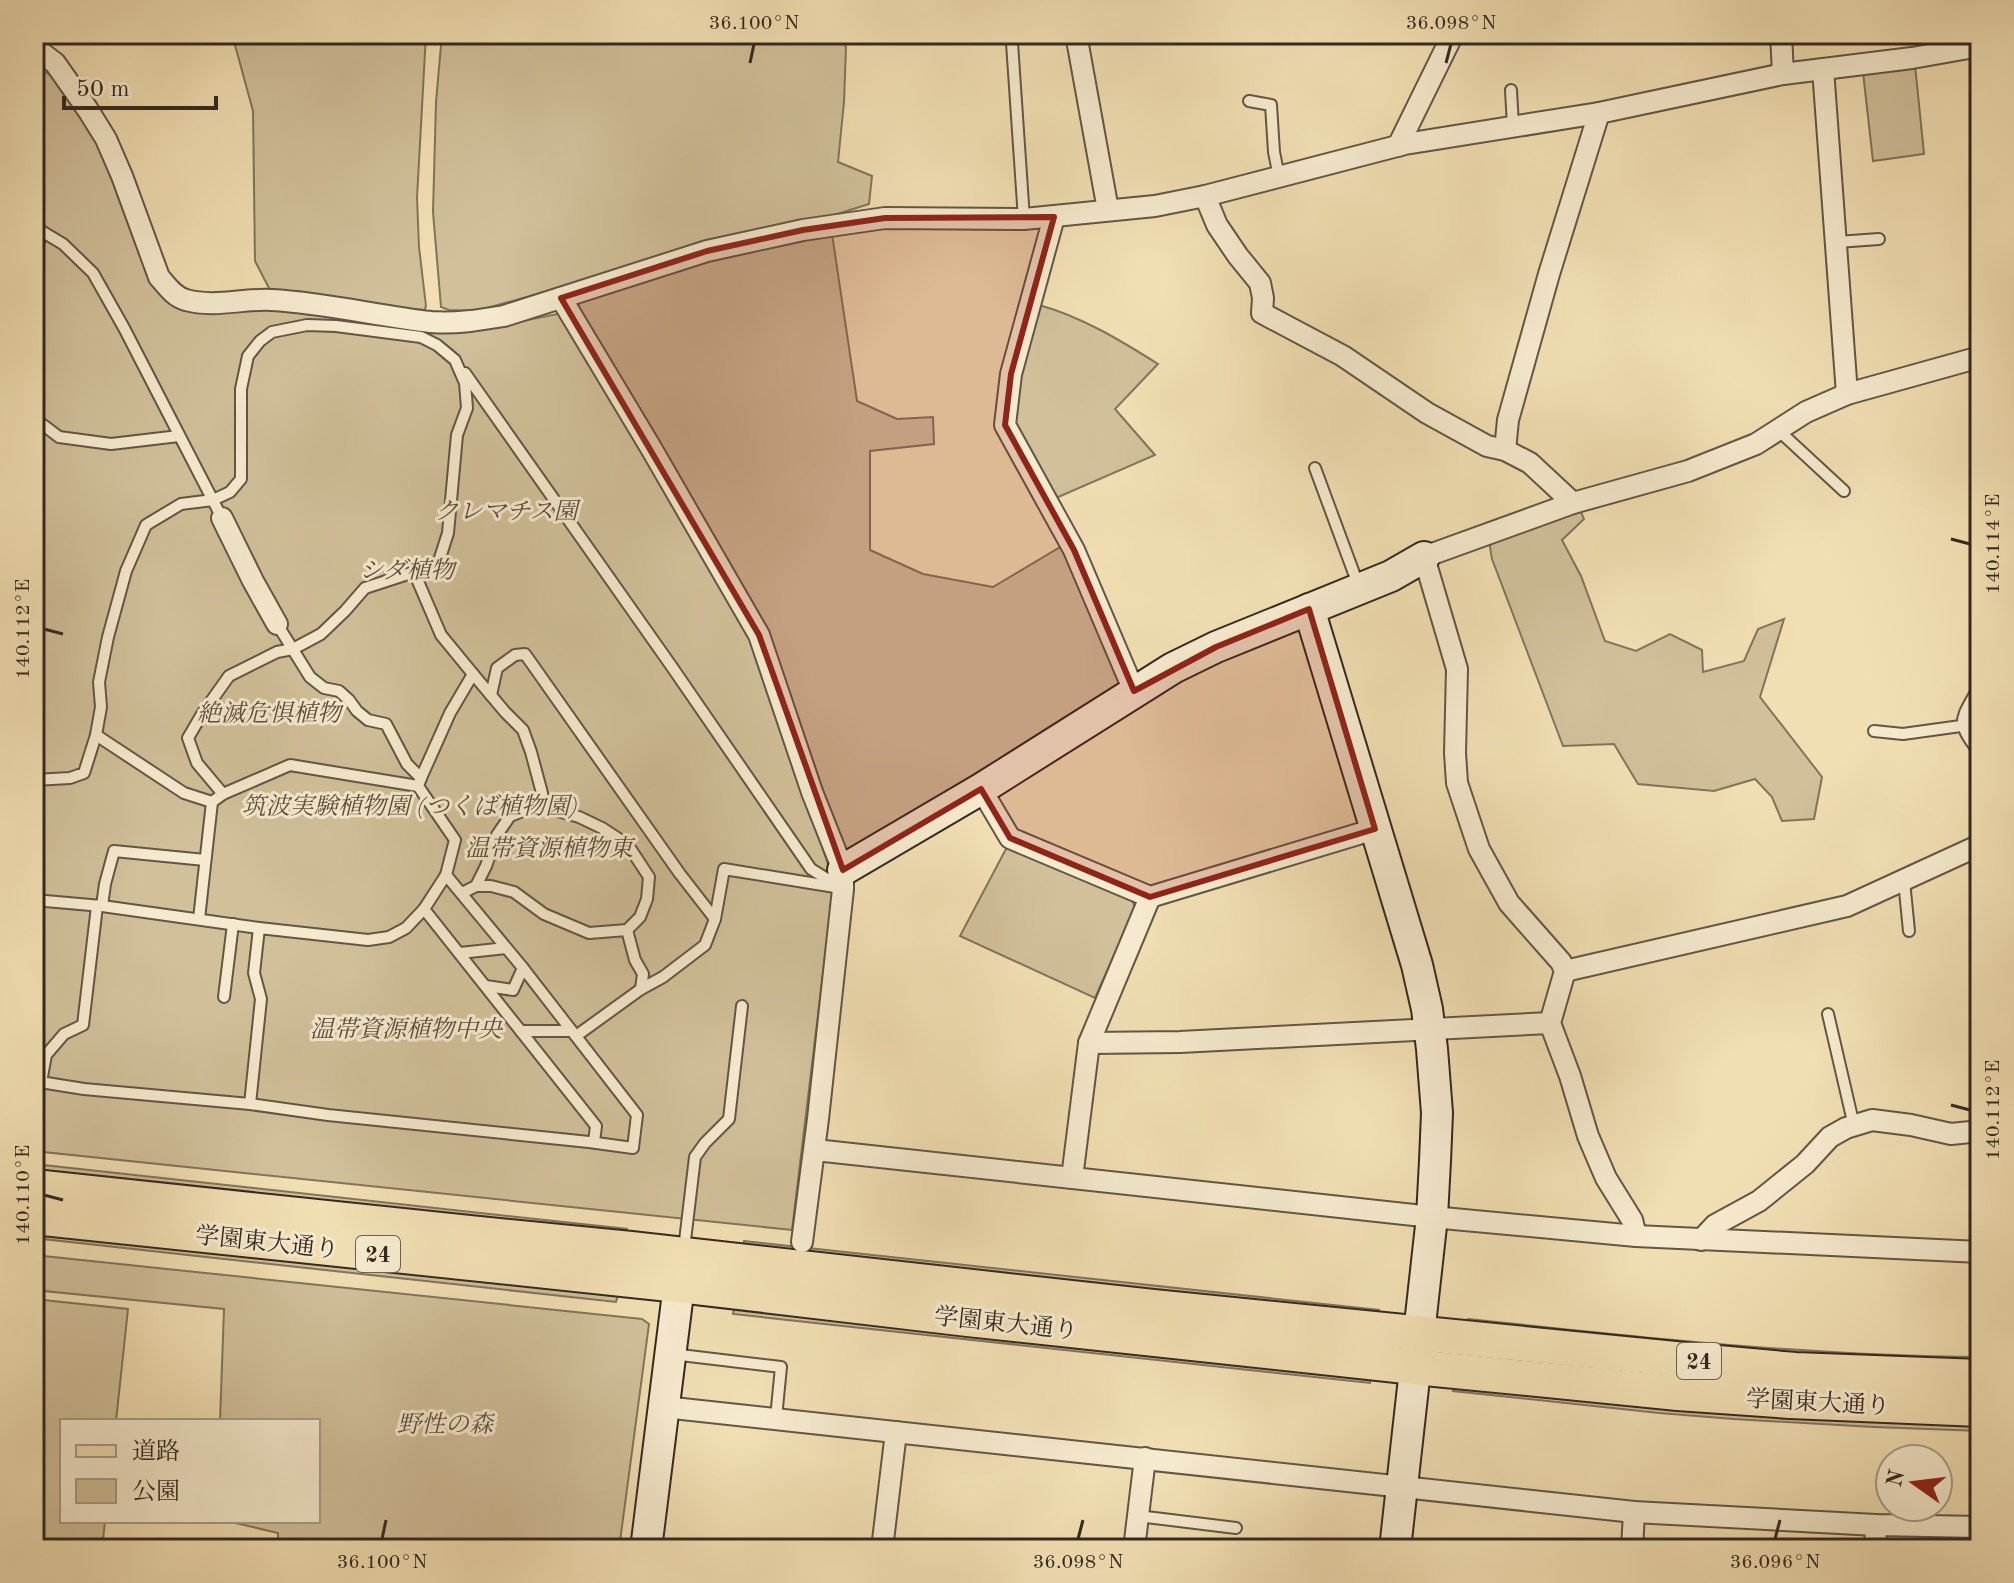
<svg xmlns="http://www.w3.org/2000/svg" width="2014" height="1583" font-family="'Old Standard TT','Noto Serif JP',serif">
  <rect width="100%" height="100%" fill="#f1dfb3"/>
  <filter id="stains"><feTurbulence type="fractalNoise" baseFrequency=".0025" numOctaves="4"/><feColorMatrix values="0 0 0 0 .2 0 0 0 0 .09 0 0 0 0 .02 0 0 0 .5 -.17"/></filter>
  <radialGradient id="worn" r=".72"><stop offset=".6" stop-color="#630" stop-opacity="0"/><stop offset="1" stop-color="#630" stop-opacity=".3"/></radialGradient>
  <g fill="#d1c09a" stroke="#82745d" stroke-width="2">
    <path d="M232,34H426L417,198L419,247L426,306L424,311L296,291L271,292L255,261L253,111Z"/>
    <path d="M442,34H839L846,47L844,102L838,162L872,176L869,204L831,216L785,226L476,311L449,310L441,307L433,212L436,102Z"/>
    <path d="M34,65L58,80L93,134L174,305L290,308L440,333L469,332L562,313L752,641L834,882L792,1230L34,1151Z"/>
    <path d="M1915,65L1924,154L1873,161L1863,72Z"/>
    <path d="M832,234L857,401L897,419L933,417L934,444L870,451V550L923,574L993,587L1062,546L1119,677V687L968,778L852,853L844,851L768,631L579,309V301L706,260Z"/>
    <path d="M1039,305C1082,317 1120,340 1158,364L1115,409L1155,455L1056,498L1010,424L1015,371Z"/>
    <path d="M1580,510L1584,519L1562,540L1581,576L1605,641L1636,651L1670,634L1702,650L1703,672L1744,661L1758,629L1784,619L1760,697L1822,777L1814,819L1782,821L1772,797L1755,779L1714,791L1638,784L1614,744L1563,746L1492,559L1489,541Z"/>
    <path d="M1007,847L1131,897L1135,908L1095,998L960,936Z"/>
    <path d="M34,1164L627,1229L626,1238L34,1174Z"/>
    <path d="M34,1229L619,1292L616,1302L34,1238Z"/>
    <path d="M744,1241L1379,1310L1378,1319L743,1250Z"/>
    <path d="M34,1255L642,1319L649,1324L619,1549H278V1533L227,1521H318V1421H220L224,1309L34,1290Z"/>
    <path d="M34,1299L128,1309L116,1421H62V1521H105L102,1549H34Z"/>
    <path d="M735,1305L1372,1374L1370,1383L733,1314Z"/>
    <path d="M1468,1319C1638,1337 1809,1356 1980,1357V1366H1940L1467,1329Z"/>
    <path d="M1455,1382L1980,1421V1431L1874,1427L1734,1419L1659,1413L1453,1391Z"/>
  </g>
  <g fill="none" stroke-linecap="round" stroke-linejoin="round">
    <defs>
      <g id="lane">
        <path d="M1012,43L1024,219"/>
        <path d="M1511,90L1513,126"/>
        <path d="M1249,101L1271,105L1274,152L1279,177"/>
        <path d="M34,229L43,232L63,244L93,273L124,328L222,518"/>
        <path d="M1837,242L1879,239"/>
        <path d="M34,253L43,232"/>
        <path d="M1978,298H1980"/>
        <path d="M465,373L672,667L811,869L843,889"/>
        <path d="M34,418L59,437L111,444L179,436"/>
        <path d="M1778,430L1844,491"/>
        <path d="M1315,468L1359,587"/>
        <path d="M414,572L441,635L473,674"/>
        <path d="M277,624L310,677L324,688L339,691L349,700L357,711L368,720L386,724L407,764L421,778L450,713L473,674L505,712L523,730L531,752L542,793L540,804H552L558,811L579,817L602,828L628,845L649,877L647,899L640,917L627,930L589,933L544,914L514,892L491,886H476"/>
        <path d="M491,695L497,668L515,655L525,654L680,874L715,919"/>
        <path d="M1874,731L1903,734L1968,725"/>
        <path d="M96,735L184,793L212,802"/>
        <path d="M421,778L418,786L455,840L446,875L424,909L596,1126L594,1142"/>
        <path d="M34,780L70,778L84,773L96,735L101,707L99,682L108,637L126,571L146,525L181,504L213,500L230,492L241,479V389L248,356L260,341L272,332L307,325L336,326L421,337L437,345L455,360L465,383L467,408L457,435L448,533L439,561L414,572L365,588L345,611L321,634L293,649L277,652L229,676L202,714L188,738L197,763L223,794"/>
        <path d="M1904,881L1909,931"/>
        <path d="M462,893L476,886L486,866L497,835L510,816L540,804"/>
        <path d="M34,900L102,906L259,928"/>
        <path d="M102,906L105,884L114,851L205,860"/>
        <path d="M199,919L212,802L223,794L290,765L418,786"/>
        <path d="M627,930L635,960L643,974L641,989"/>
        <path d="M460,953L506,948"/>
        <path d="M486,986L513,990L523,968"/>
        <path d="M224,997L233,924"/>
        <path d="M1828,1014L1854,1126"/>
        <path d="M521,1031H571"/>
        <path d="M576,1036L641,989L663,977L705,945L715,919L724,869L835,887"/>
        <path d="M34,1081L84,1089L250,1104L328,1115L589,1142L633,1148L637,1115L523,968L446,875"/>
        <path d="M41,1082L46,1055L64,1034L83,1025L97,906"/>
        <path d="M250,1104L261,999L254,973L259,928L368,940L389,937L406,928L424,909"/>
        <path d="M684,1249L695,1157L705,1143L729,1119L742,1006"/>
        <path d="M672,1354L781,1367L776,1418"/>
        <path d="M1138,1516L1236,1528"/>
      </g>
      <g id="street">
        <path d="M1076,34L1108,210"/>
        <path d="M1781,34L1783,74"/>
        <path d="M34,47L55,63L88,110L106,139L122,176L159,277C167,286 174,297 186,300C215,308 244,298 272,300C326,303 378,316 431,322C456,324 480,320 504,316L707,251L803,230L885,218L1024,219L1155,206L1205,196L1405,144L1599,113L1783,74L1912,58L1980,46"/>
        <path d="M1823,69L1847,394"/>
        <path d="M1398,146L1453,34"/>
        <path d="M1205,196L1217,225L1238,256L1260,283L1263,298L1262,313L1343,356L1427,413L1487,446L1505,450L1530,463L1573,503"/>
        <path d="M1054,217L1011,374L1005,425L1074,550L1134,691"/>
        <path d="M561,298L651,448L759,635L812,792L843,870V889L818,1119L802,1242"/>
        <path d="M1505,450L1508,420L1549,274L1599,113"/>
        <path d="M222,518L253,581L277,624"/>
        <path d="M1980,695C1967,720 1961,721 1980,745"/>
        <path d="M981,789L1010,838L1150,897L1375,829"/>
        <path d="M1565,971L1847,906L1980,845"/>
        <path d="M1089,1043L1180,1042L1550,1023"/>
        <path d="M815,1150L1432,1217L1636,1236L1980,1252"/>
        <path d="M1072,1178L1089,1043L1150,897"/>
        <path d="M1636,1236L1632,1220L1606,1178L1588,1136L1570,1076L1550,1023L1565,971L1561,962L1509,903L1479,849L1457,783L1455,753L1457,669L1424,557L1573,503L1688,471L1756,444L1806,412L1847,394L1980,357"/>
        <path d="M1701,1240L1715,1225L1759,1201L1805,1164L1830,1137L1846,1128L1872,1120L1911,1125L1951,1134L1980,1131"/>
        <path d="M664,1407L1634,1512L1876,1525L1980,1527"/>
        <path d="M882,1549L896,1432"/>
        <path d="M1134,1549L1145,1458"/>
        <path d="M1632,1549L1634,1512"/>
        <path d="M1875,1549L1876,1525"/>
      </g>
      <g id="secondary">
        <path d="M1309,609L1417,965L1427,1009L1432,1049L1437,1113L1435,1161L1432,1217L1395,1549"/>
        <path d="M843,870L981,789L1173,668L1216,647L1391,576L1424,557"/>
        <path d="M646,1549L682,1261"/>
      </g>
      <g id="primary">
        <path d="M34,1187L469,1233L631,1249L1153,1307L1685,1360L1795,1370L1980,1377"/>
        <path d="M34,1217L679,1285L968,1319L1415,1367L1678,1393L1790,1401L1980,1409"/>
      </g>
    </defs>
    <use href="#lane" stroke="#635645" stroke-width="14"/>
    <use href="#street" stroke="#635645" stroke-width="24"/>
    <use href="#secondary" stroke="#342820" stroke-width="34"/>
    <use href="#primary" stroke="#342820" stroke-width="38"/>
    <use href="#lane" stroke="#f6eace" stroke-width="10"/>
    <use href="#street" stroke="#f6eace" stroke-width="20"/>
    <use href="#secondary" stroke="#f6eace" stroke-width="30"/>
    <use href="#primary" stroke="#f1dfb3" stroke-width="34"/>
  </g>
  <path fill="#8f2418" fill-opacity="0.2" stroke="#8f2418" stroke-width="6" stroke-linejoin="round" d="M1054,217L1011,374L1005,425L1074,550L1134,691L1216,647L1309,609L1375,829L1150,897L1010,838L981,789L843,870L759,635L561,298L707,251L803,230L885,218Z"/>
  <path fill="none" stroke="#342820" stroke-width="3" d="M750,63L754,44M1446,63L1451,44M1951,539L1970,544M44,629L63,634M1951,1105L1970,1110M44,1195L63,1200M382,1539L386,1520M1078,1539L1083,1520M1775,1539L1780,1520"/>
  <g text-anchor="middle" stroke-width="6" stroke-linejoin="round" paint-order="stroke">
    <g fill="#f6eace" stroke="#6e6254" stroke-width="2">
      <rect x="356" y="1236" width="44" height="36" rx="6"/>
      <rect x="1677" y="1343" width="44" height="36" rx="6"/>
    </g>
    <g font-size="22" font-weight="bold" fill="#342820">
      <text x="378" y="1262">24</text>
      <text x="1699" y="1369">24</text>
    </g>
    <g font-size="24" font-style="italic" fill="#5b4e3e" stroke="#f6eace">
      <text x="506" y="519">クレマチス園</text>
      <text x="407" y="578">シダ植物</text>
      <text x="269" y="721">絶滅危惧植物</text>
      <text x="410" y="814">筑波実験植物園 (つくば植物園)</text>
      <text x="549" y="856">温帯資源植物東</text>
      <text x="406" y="1037">温帯資源植物中央</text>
      <text x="445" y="1432">野性の森</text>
    </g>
    <g font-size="24" fill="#342820" stroke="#f6eace">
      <text transform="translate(267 1242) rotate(6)" y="8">学園東大通り</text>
      <text transform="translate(1006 1323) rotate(6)" y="8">学園東大通り</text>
      <text transform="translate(1818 1402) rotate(3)" y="8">学園東大通り</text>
    </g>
  </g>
  <rect width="2014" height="1583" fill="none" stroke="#f1dfb3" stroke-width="88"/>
  <rect x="60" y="1419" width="260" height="104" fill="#f6eace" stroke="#a89c88" stroke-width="2"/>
  <rect x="76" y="1445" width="40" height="12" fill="#f1dfb3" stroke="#a89c88" stroke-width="2"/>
  <text x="132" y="1459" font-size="24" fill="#342820">道路</text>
  <rect x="76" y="1479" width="40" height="24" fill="#d1c09a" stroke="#a89c88" stroke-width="2"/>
  <text x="132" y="1499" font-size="24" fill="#342820">公園</text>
  <g transform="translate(1914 1483) rotate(284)"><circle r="38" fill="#f6eace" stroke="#a89c88" stroke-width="2"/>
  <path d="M0-6L14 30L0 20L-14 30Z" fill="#8f2418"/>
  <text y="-12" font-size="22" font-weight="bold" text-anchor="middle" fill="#342820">N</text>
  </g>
  <path d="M64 96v12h152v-12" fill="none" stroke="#342820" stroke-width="4"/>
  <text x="76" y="96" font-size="24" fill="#342820" stroke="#f6eace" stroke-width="6" paint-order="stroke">50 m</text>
  <rect x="44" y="44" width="1926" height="1495" fill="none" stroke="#342820" stroke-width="3"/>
  <g font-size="20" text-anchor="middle" fill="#342820">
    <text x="754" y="29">36.100°N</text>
    <text x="1451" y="29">36.098°N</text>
    <text transform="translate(1992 544) rotate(-90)" y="7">140.114°E</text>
    <text transform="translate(22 629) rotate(-90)" y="7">140.112°E</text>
    <text transform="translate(1992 1110) rotate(-90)" y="7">140.112°E</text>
    <text transform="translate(22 1195) rotate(-90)" y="7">140.110°E</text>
    <text x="382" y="1568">36.100°N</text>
    <text x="1078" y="1568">36.098°N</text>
    <text x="1775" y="1568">36.096°N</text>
  </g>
  <rect width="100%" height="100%" filter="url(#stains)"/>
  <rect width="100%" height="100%" fill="url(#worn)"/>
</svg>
